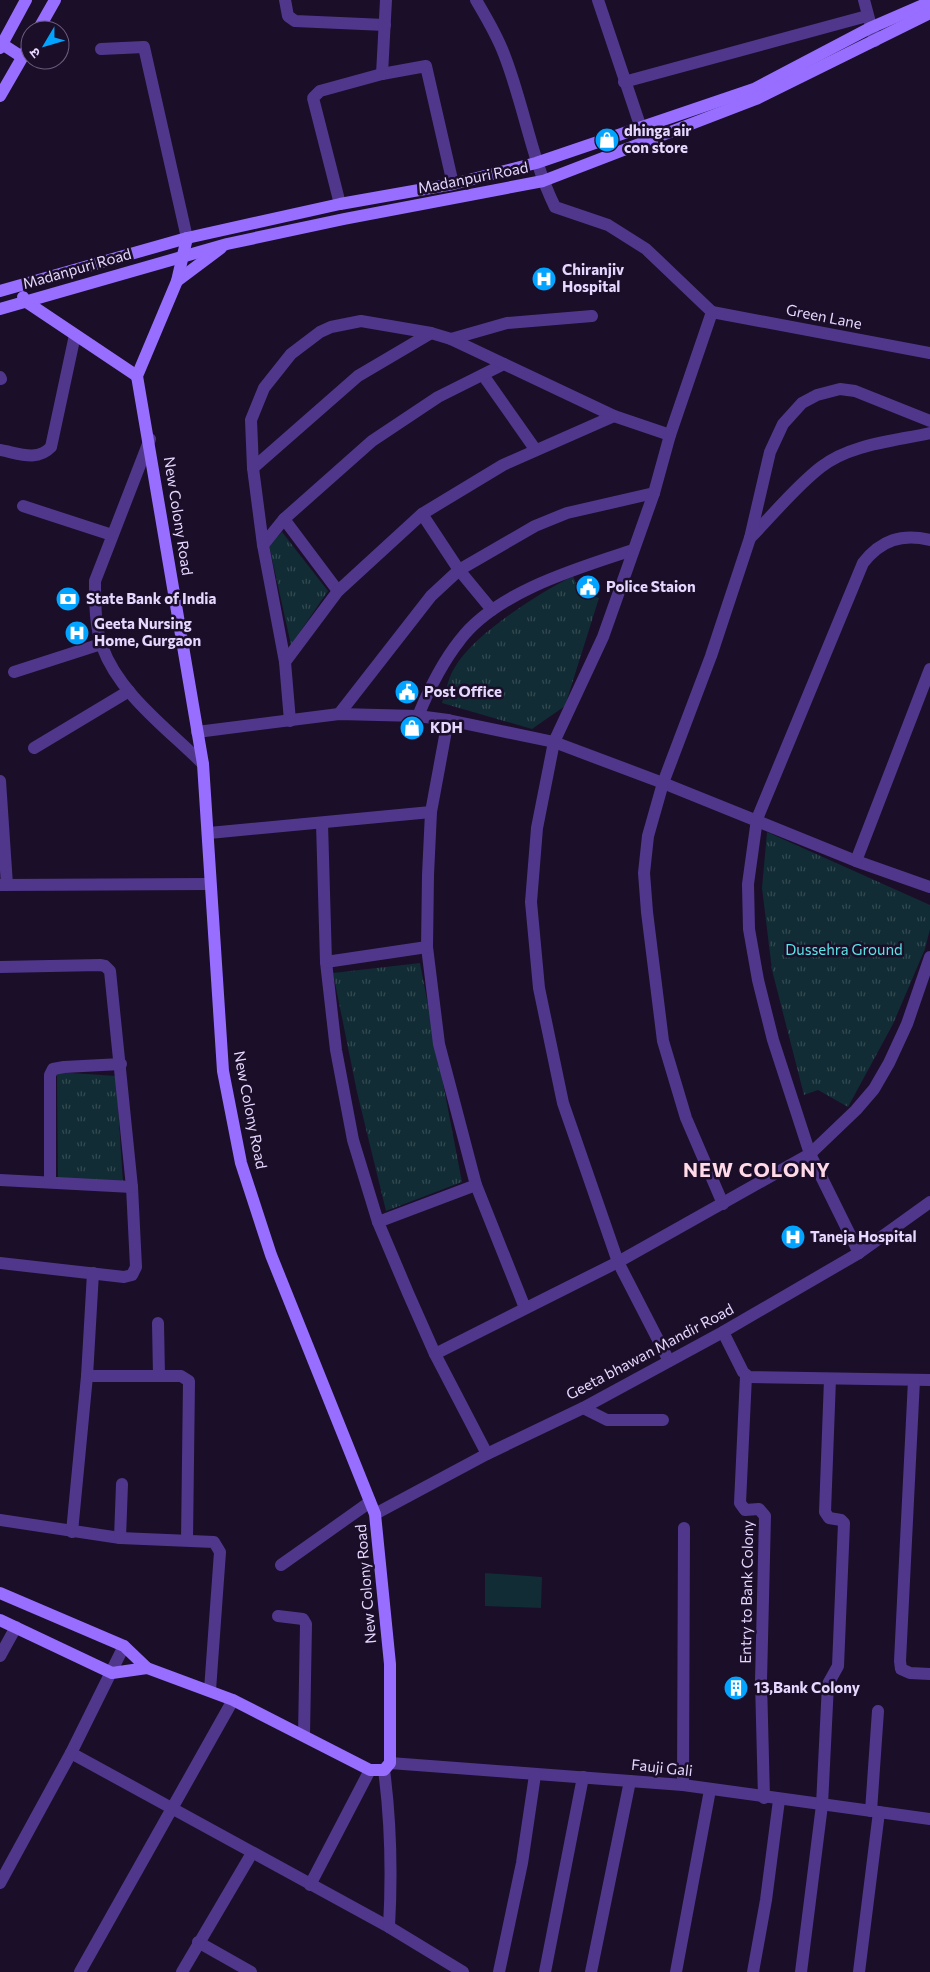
<svg xmlns="http://www.w3.org/2000/svg" width="930" height="1972" font-family="Commissioner,'Noto Sans Devanagari',sans-serif">
  <defs>
    <pattern id="grass-tufts" width="24" height="20" patternUnits="userSpaceOnUse" patternTransform="scale(1.25)"><rect width="24" height="20" fill="#112c34"/><path d="M3 7l-1-3M5 7V3M7 7l1-3M15 17l-1-3M17 17v-4M19 17l1-3" fill="none" stroke="#344a52"/></pattern>
  </defs>
  <rect width="100%" height="100%" fill="#1a0e29"/>
  <g fill="url(#grass-tufts)">
    <path d="M282,532L328,591L291,645L269,545Z"/>
    <path d="M573,576L579,591L599,598L565,706L532,729L442,703C446,692 448,677 455,667C474,634 539,593 573,576Z"/>
    <path d="M767,832L930,905V929L925,949L893,1024L848,1107L818,1090L804,1095L772,970L762,888Z"/>
    <path d="M420,963L462,1182L386,1211L357,1092L333,973Z"/>
    <path d="M57,1072L116,1076L123,1183L58,1178Z"/>
  </g>
  <path fill="#112c34" d="M485,1573L542,1577L541,1608L485,1606Z"/>
  <g fill="none" stroke-linecap="round" stroke-linejoin="round">
    <g stroke="#50378b" stroke-width="12">
      <path d="M285,0L288,16L295,21L385,25"/>
      <path d="M476,0C486,17 497,35 504,54C524,105 531,158 555,207L608,225L646,249L712,312"/>
      <path d="M598,0L646,143"/>
      <path d="M864,0L875,41"/>
      <path d="M101,49L144,47L187,238"/>
      <path d="M382,74L386,0"/>
      <path d="M624,82L867,16"/>
      <path d="M340,204L313,98L320,91L382,74L426,66L453,184"/>
      <path d="M712,312L930,353"/>
      <path d="M451,339L507,323L592,316"/>
      <path d="M483,375L535,449"/>
      <path d="M0,377L1,379"/>
      <path d="M150,439L95,581C95,602 95,626 102,646C119,694 168,729 203,764"/>
      <path d="M0,450C18,453 37,462 51,447L75,335"/>
      <path d="M253,468L358,376L431,333"/>
      <path d="M23,506L112,535"/>
      <path d="M422,514L459,570L492,610"/>
      <path d="M284,519L338,591"/>
      <path d="M750,538C773,515 795,487 821,467C850,444 895,441 930,433"/>
      <path d="M263,545L284,519L372,441L438,397L504,364"/>
      <path d="M285,662L263,545L253,468L251,420L264,388L291,354L320,332L331,327L361,321L431,333L451,339L614,416L670,435"/>
      <path d="M14,672L101,644"/>
      <path d="M339,714L431,596L459,570L535,526L567,513L654,493"/>
      <path d="M418,716C429,689 441,664 460,640C496,592 578,568 633,550"/>
      <path d="M448,720L431,812L428,875L427,947L439,1044L476,1185L525,1308"/>
      <path d="M290,721L285,662L338,591L422,514L503,465L614,416"/>
      <path d="M197,732L339,714L418,716L448,720L554,742L663,783L856,861L930,887"/>
      <path d="M34,748L129,691"/>
      <path d="M0,781L7,885"/>
      <path d="M322,823L326,962L336,1050L353,1140L378,1222L408,1293L435,1354L487,1454"/>
      <path d="M209,833L431,812"/>
      <path d="M856,861L930,669"/>
      <path d="M0,885L210,884"/>
      <path d="M326,962L427,947"/>
      <path d="M0,967L100,965L105,966L110,971L132,1187L136,1267L132,1275L124,1277L0,1263"/>
      <path d="M0,1180L132,1187"/>
      <path d="M50,1181V1075L53,1069L64,1067L121,1064"/>
      <path d="M723,1204L686,1118L663,1041L647,912L644,873L648,836L663,783L711,656L750,538L770,452L783,424L802,403L817,395L840,389L855,391L930,421"/>
      <path d="M378,1222L476,1185"/>
      <path d="M859,1253L810,1154L773,1040L758,980L749,929L748,884L757,819L863,563C881,540 902,533 930,540"/>
      <path d="M158,1323L159,1376"/>
      <path d="M723,1332L743,1372L749,1377L930,1380"/>
      <path d="M435,1354L618,1262L810,1154L856,1110L874,1089L889,1063L907,1024L930,957"/>
      <path d="M669,1361L618,1262L563,1103L539,988L531,902L537,828L554,742L603,637L654,493L670,435L712,312"/>
      <path d="M87,1376H181L189,1381L187,1540"/>
      <path d="M746,1376L740,1503L745,1510L759,1509L765,1516L761,1681L764,1798"/>
      <path d="M914,1380L900,1661L901,1669L910,1673L930,1674"/>
      <path d="M583,1408L607,1420H663"/>
      <path d="M375,1514L487,1454L583,1408L723,1332L859,1253L930,1202"/>
      <path d="M0,1520L120,1538L214,1542L220,1552L210,1690"/>
      <path d="M72,1532L87,1376L93,1273"/>
      <path d="M120,1538L122,1484"/>
      <path d="M281,1565L370,1502"/>
      <path d="M278,1616L303,1619L306,1624L304,1735"/>
      <path d="M0,1656L16,1627"/>
      <path d="M71,1753L389,1927L463,1972"/>
      <path d="M390,1763L683,1785L930,1819"/>
      <path d="M384,1770C391,1823 392,1874 389,1927"/>
      <path d="M683,1785L684,1528"/>
      <path d="M871,1811L878,1711"/>
      <path d="M0,1883L71,1753L124,1646"/>
      <path d="M310,1885L370,1770"/>
      <path d="M198,1942L251,1972"/>
      <path d="M80,1972L233,1700"/>
      <path d="M182,1972L252,1853"/>
      <path d="M499,1972L522,1863L535,1775"/>
      <path d="M545,1972L583,1777"/>
      <path d="M591,1972L630,1781"/>
      <path d="M676,1972L710,1790"/>
      <path d="M753,1972L766,1900L779,1800"/>
      <path d="M801,1972L822,1805L828,1684L838,1666L844,1523L841,1520L829,1518L825,1512L830,1379"/>
      <path d="M859,1972L879,1812"/>
    </g>
    <g stroke="#976eff" stroke-width="12">
      <path d="M38,30L55,0"/>
      <path d="M2,44L22,57"/>
      <path d="M0,48L26,0"/>
      <path d="M0,96L30,44"/>
      <path d="M177,281L221,248"/>
      <path d="M0,291L187,238L340,204L453,184L536,163L754,89L870,28L930,2"/>
      <path d="M23,297L25,301L137,376"/>
      <path d="M0,309L227,244L344,219L543,181L756,99L930,13"/>
      <path d="M0,1593L124,1646L147,1668L233,1700L370,1770H384L390,1763V1664L375,1514L271,1255L241,1163L223,1071L203,764L137,376L177,281L187,238"/>
      <path d="M0,1620L112,1673L147,1668"/>
    </g>
  </g>
  <defs>
    <symbol id="shop-disc" viewBox="-11 -11 22 22"><circle r="9.5" fill="#03a4ff" stroke="#1a0e29"/><path d="M-5-2.5h2.3a2.7 3.5 0 0 1 5.4 0H5L5.5 6h-11ZM-1.5-2.5h3a1.5 2.3 0 0 0-3 0Z" fill="#fff"/></symbol>
    <symbol id="hospital-disc" viewBox="-11 -11 22 22"><circle r="9.5" fill="#03a4ff" stroke="#1a0e29"/><path d="M-5-5h3v3.5h4V-5h3V5h-3V1.5h-4V5h-3Z" fill="#fff"/></symbol>
    <symbol id="civic-disc" viewBox="-11 -11 22 22"><circle r="9.5" fill="#03a4ff" stroke="#1a0e29"/><path d="M-.6-6.5H3V-4.5H.6V-3L4-1V1h2V6H-6V1h2V-1L-.6-3ZM-1.2 2.5V6h2.4V2.5Z" fill="#fff"/></symbol>
    <symbol id="bank-disc" viewBox="-11 -11 22 22"><circle r="9.5" fill="#03a4ff" stroke="#1a0e29"/><path d="M-6-4H6V4H-6ZM0-2.3a2.3 2.3 0 1 0 0 4.6a2.3 2.3 0 1 0 0-4.6Z" fill="#fff"/></symbol>
    <symbol id="building-disc" viewBox="-11 -11 22 22"><circle r="9.5" fill="#03a4ff" stroke="#1a0e29"/><path d="M-4-6H4V6H1V3H-1V6H-4ZM-2.5-4.3h1.7v1.8h-1.7ZM.8-4.3h1.7v1.8H.8ZM-2.5-1h1.7V.8h-1.7ZM.8-1h1.7V.8H.8Z" fill="#fff"/></symbol>
  </defs>
  <g fill-rule="evenodd">
    <use href="#shop-disc" x="593" y="126" width="28" height="28"/>
    <use href="#hospital-disc" x="530" y="265" width="28" height="28"/>
    <use href="#civic-disc" x="574" y="573" width="28" height="28"/>
    <use href="#bank-disc" x="54" y="585" width="28" height="28"/>
    <use href="#hospital-disc" x="63" y="619" width="28" height="28"/>
    <use href="#civic-disc" x="393" y="678" width="28" height="28"/>
    <use href="#shop-disc" x="398" y="714" width="28" height="28"/>
    <use href="#hospital-disc" x="779" y="1223" width="28" height="28"/>
    <use href="#building-disc" x="722" y="1674" width="28" height="28"/>
  </g>
  <g text-anchor="middle" stroke-width="5" stroke-linejoin="round" paint-order="stroke">
    <g font-size="15" font-weight="bold" fill="#e6d7ff" stroke="#1a0e29" text-anchor="start">
      <text x="624" y="136">dhinga air<tspan x="624" dy="17">con store</tspan></text>
      <text x="562" y="275">Chiranjiv<tspan x="562" dy="17">Hospital</tspan></text>
      <text x="606" y="592">Police Staion</text>
      <text x="86" y="604">State Bank of India</text>
      <text x="94" y="629">Geeta Nursing<tspan x="94" dy="17">Home, Gurgaon</tspan></text>
      <text x="424" y="697">Post Office</text>
      <text x="430" y="733">KDH</text>
      <text x="810" y="1242">Taneja Hospital</text>
      <text x="754" y="1693">13,Bank Colony</text>
    </g>
    <g font-size="15" fill="#e6d7ff" stroke="#1a0e29">
      <text transform="translate(473 178) rotate(-11)" y="5">Madanpuri Road</text>
      <text transform="translate(77 269) rotate(-16)" y="5">Madanpuri Road</text>
      <text transform="translate(824 317) rotate(11)" y="5">Green Lane</text>
      <text transform="translate(178 516) rotate(81)" y="5">New Colony Road</text>
      <text transform="translate(250 1110) rotate(79)" y="5">New Colony Road</text>
      <text transform="translate(650 1352) rotate(-28)" y="5">Geeta bhawan Mandir Road</text>
      <text transform="translate(366 1584) rotate(-95)" y="5">New Colony Road</text>
      <text transform="translate(747 1592) rotate(-89)" y="5">Entry to Bank Colony</text>
      <text transform="translate(662 1768) rotate(6)" y="5">Fauji Gali</text>
    </g>
    <g font-size="15" fill="#5ae6e8" stroke="#1a0e29">
      <text x="844" y="955">Dussehra Ground</text>
    </g>
    <g font-size="20" font-weight="bold" letter-spacing="1" fill="#ffd9e7" stroke="#1a0e29">
      <text x="757" y="1177">NEW COLONY</text>
    </g>
  </g>
  <g transform="translate(45 45) rotate(232)"><circle r="24" fill="#1a0e29" stroke="#6c5e7f"/>
  <path d="M0-4L9 19L0 12L-9 19Z" fill="#03a4ff"/>
  <text y="-8" font-size="14" font-weight="bold" text-anchor="middle" fill="#e6d7ff">उ</text>
  </g>
</svg>
